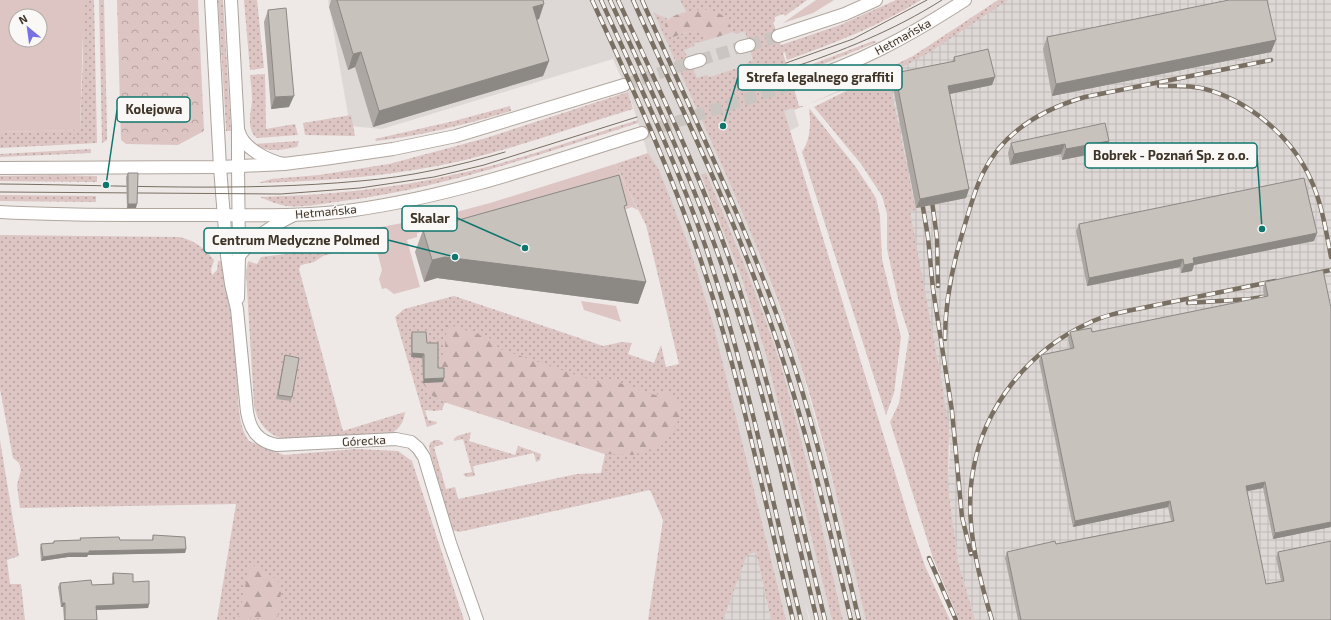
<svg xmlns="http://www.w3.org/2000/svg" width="1331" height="620" font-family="'Exo 2',sans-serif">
  <defs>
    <pattern id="industrial-grid" width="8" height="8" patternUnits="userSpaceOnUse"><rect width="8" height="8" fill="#ddd8d5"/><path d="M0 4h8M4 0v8" fill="none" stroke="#bfbab7"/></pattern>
    <pattern id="grass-dots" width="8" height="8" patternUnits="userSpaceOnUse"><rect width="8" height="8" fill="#dcc5c3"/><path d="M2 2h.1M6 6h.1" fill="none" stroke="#b4a19e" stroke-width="1.8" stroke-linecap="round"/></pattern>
    <pattern id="forest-firs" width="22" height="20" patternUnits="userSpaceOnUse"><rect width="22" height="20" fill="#dcc5c3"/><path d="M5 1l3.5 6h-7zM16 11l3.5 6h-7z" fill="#b4a19e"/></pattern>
    <pattern id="park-crowns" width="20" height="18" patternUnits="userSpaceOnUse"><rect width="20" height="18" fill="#dcc5c3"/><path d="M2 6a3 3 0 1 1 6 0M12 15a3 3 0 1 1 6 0" fill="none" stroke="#b4a19e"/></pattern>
  </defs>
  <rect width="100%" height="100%" fill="#eee9e7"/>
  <path fill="#ddd8d5" d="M328,0H767L763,8L799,126L723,166L747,219L800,363L840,509L866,620H843L802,444L783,375L734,239L701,175L741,276L766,355L832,620H810L805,600L809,620H786L713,323L689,246L659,171L649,158L631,100L613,59L382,129L350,126Z"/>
  <g fill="url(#industrial-grid)">
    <path d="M1001,0H1331V620H975L958,561L948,486L950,449L941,378L883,74L928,49Z"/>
    <path d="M756,552L771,620H723L747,554Z"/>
  </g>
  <g fill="url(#grass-dots)">
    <path d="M83,0H94L97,143L0,148V132L80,130L83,57Z"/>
    <path d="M99,0H104L107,131V140L102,143Z"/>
    <path d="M218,0H223L231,131H226V128Z"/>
    <path d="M244,0H257L264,68L250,70Z"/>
    <path d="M680,0H807L785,16L783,14L775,17V21L773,22L781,45L840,25L896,0H921C879,26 833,44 787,60L785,52L783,53L789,73L873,41L877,42L799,74L798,72L790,75L799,106H804L871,77L913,56L998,0H1008L930,52L888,75L916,210L910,211L941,378L949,431L948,486L958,561L975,620H959L933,558L890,422L899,403L909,335L899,303L887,249V214L882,196L861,164L814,107L868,80L794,110L793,108L784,111L911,525L925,566L950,620H866C845,534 827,447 800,363C760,242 705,129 654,13L668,19L665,24L683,34C694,29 702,28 708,40L695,43L694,46L684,50L697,78L706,75L710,77L747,65L748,62L753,60L745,31L736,34L733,32L731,26L702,9L687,13Z"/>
    <path d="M265,74L266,129L295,124L298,135L257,138C246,130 251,112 252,101C252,93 251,84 250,75Z"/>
    <path d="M628,92L633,109C577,126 522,146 465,160C397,176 329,181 258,183L271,179L319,175L389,164L486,138Z"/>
    <path d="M510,106L511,111C467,124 422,136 376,141L375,139L454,121Z"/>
    <path d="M809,108L855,166L876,198L880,216L882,259L901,337L894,393L886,415L802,152C811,138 811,123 809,108Z"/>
    <path d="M351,115L355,136L305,135L303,123Z"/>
    <path d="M638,120V123C541,154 444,188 343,201C325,203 304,208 286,206C277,204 268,201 260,197C328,195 394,189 461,173C521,160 579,138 638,120Z"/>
    <path d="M299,141L297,147C281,150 268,153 254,144Z"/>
    <path d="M91,149V153L0,157V154Z"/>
    <path d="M648,153L659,170L689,246L713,323L786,620H771L756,552L747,555L723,620H648L663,520L650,490L459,532L452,530L429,448L430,443L434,440H439L444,444L434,447L446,489L455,487L458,499L577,474L601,473L605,454L445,402L442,410L435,411L425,410L428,420L437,422L436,424L427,427L395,317L404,309L454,296L603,346L622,342L632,343L628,354L654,363L661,345L666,367L679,364L646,225L615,164Z"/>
    <path d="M706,173C734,239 763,307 784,376C807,456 824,539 843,620H832L766,355L741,276L701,175Z"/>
    <path d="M56,175L97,176V182L0,181V176Z"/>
    <path d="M0,195L96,196V202L0,201Z"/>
    <path d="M381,227L373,236L352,243L313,246L312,235Z"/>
    <path d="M0,235L179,237C194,240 204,248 214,260L211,270L212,275L217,270L218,261H223C228,295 233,329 237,364C239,387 235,422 249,441L284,455L356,449L398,451L412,461L464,620H217L236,504L20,508L17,485L21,470L19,463L13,458L0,389Z"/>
    <path d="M309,236V248L262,254C274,238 290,234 309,236Z"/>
    <path d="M353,246L354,251L342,254L341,251L323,256L314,262L301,265L299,269L343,431L405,412C403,423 400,429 390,434L284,439C267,435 257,422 254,405L246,273L248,261L257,264L261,257Z"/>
    <path d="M471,432L469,441L515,455L518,446L541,454L540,460L536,462L534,453L473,466L475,476L466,477L463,474L472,472L463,439L454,441V439L457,436Z"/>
    <path d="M0,440L19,556L7,560L10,584H21L25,620H0Z"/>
  </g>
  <g fill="url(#forest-firs)">
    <path d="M702,9C718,11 728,15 733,32L708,40C699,24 687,33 673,37L668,35L665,24C673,12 689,12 702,9Z"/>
    <path d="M447,324L498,341L497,348L603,384L605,378L658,396V392H668L679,403L680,418L661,446L633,455L605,454L444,402L431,395L423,383L443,382L441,359L445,347Z"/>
    <path d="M252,565C262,567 266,578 277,578L280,585L281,593L277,620L256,618L238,620L249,568Z"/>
  </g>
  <path fill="url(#park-crowns)" d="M117,0H198L204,131L178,145L126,144L121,140Z"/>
  <g fill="#dcc5c3" fill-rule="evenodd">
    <path d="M0,0H84L80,130L0,132ZM16,16H40V40H16Z"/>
    <path d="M816,0H834L813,13L783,23Z"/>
    <path d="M615,164L638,210L632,207L621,211L491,212L417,233V237L407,240L420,287L394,294L386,288L382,289L379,279L382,270L373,236L381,227L445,215L490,203Z"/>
    <path d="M581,301L616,306L621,322L584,310Z"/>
  </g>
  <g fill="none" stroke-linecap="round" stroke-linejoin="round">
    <g stroke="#cbc5c1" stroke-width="12" stroke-dasharray="12 6" stroke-linecap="butt">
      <path d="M749,45L778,36"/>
      <path d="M700,60L741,47"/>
      <path d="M624,85L690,63"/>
      <path d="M642,133L793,84"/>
    </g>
    <defs>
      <g id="minor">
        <path d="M211,0L220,167"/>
        <path d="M231,0L238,128V166"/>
        <path d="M239,132C243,148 268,161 284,164"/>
      </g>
      <g id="tertiary">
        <path d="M220,167L227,256L231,284L237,309L247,412C250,430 258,442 277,445L396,439L411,442L418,448L424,457L450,543L477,620"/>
        <path d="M239,256C255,236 272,226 294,215"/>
        <path d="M238,298L239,256L238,166"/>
      </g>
      <g id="secondary">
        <path d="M778,36L845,14L876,0"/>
        <path d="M741,47L749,45"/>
        <path d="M690,63L700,60"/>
        <path d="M793,84C858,64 908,37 965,0"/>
        <path d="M0,168L220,167L284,164L324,159L393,149L456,136L624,85"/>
        <path d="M0,212C69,216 138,215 206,215C256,215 305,217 354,210C453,196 547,163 642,133"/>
      </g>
    </defs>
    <use href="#minor" stroke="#aba49e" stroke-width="14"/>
    <use href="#tertiary" stroke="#aba49e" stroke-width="14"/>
    <use href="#secondary" stroke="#b0a69d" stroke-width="14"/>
    <use href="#minor" stroke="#fff" stroke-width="12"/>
    <use href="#tertiary" stroke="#fff" stroke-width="12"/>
    <use href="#secondary" stroke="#fff" stroke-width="12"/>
    <g stroke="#796f62" stroke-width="1">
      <path d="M786,63L853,39L927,0"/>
      <path d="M788,69C842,51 893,31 942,0"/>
      <path d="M0,184C120,185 241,192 360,181C409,177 458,166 505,152"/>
      <path d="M0,192L281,194L360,188L434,177L484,165L637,117"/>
    </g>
    <defs>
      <g id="rail">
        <path d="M592,0C633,89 674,177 704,270C742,384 765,503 793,620"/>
        <path d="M601,0C638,82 677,163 706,248C746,369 771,496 801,620"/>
        <path d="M610,0C654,96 698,191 731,292C767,399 790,510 817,620"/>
        <path d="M618,0C662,95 707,189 739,288C774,397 798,509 825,620"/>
        <path d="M633,0C678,102 728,202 765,307C802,409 826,514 851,620"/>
        <path d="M642,0C692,114 747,226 787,344C818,434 837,528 859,620"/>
        <path d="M1159,86C1173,86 1188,85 1201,88C1248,99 1292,137 1311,180C1322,204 1326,231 1331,257"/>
        <path d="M931,194L937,238L938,286"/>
        <path d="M921,196L928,237L933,289L952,411L962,517L971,554"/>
        <path d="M1312,274L1331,270"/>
        <path d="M1188,303L1250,299L1276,295"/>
        <path d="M945,339C945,301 952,267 963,231C969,212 974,191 983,173C1003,132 1043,109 1085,97L1271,60"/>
        <path d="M929,558L956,620"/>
        <path d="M992,620C978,574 964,520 973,471C984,406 1029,350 1089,323C1107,314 1128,311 1147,307C1190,298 1232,290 1275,281"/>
      </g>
    </defs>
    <use href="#rail" stroke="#796f62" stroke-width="4.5"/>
    <use href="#rail" stroke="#faf8f7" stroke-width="3" stroke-dasharray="9" stroke-linecap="butt"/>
  </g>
  <g fill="#aca7a2">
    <path d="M331,0H543L539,19L536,20L549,61L543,76L373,127L355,67L348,70L329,7Z"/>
    <path d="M268,10L289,107L271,109L264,22Z"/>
    <path d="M1047,37L1276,40L1271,52L1052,96L1043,49Z"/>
    <path d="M954,57L995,77L992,85L950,94L969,189L966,198L916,208L892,82L895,73L952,62Z"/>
    <path d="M1109,141L1105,151L1062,160L1061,154L1010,165L1008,153L1011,143Z"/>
    <path d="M128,173L136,208H127L126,177Z"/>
    <path d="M625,210L646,282L638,304L437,278L424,282L415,252L423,230Z"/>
    <path d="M1079,224L1314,241L1194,265L1192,271L1181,273L1180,267L1087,286L1076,231Z"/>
    <path d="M1265,282L1331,527L1273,539L1263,488L1247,491L1266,584L1281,581L1276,558L1278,552L1331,620H1018L1005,558L1007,552L1056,544L1171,521L1168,507L1073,527L1039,361L1041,355L1070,349L1068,338L1070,332H1092L1264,297L1263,288Z"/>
    <path d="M412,332L427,343L438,368L444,378L443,382L423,383L422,358L411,357V336Z"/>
    <path d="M285,355L292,397L291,401L276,399L284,359Z"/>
    <path d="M153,535L186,549L185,553L88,555L87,557H68L41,561L40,548L41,544L53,543L54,541L80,540V538L120,540H152Z"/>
    <path d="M113,573L133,582L149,604L148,608L96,610L97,620H64L63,607H61L58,587L60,583L92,585L112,584V577Z"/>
  </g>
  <g fill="#8c8884">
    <path d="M544,4L539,19L527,23L533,7Z"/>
    <path d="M1276,40L1271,52L1052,96L1056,84Z"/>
    <path d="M361,52L355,67L348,70L353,54Z"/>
    <path d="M549,61L543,76L373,127L379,111Z"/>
    <path d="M995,77L992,85L945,95L948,86Z"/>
    <path d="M294,96L289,107L271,109L275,97Z"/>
    <path d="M1109,141L1105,151L1062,160L1066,149Z"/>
    <path d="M1065,144L1061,154L1010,165L1014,154Z"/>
    <path d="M969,189L966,198L916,208L920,199Z"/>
    <path d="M128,204H137L136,208H127Z"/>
    <path d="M1317,233L1314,241L1194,265L1192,271L1181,273L1184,265L1193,258Z"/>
    <path d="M445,257L646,282L638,304L437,278L424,282L432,260Z"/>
    <path d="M1183,259L1180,267L1087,286L1089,278Z"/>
    <path d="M412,353L424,354L422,358L411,357Z"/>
    <path d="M444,378L443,382L423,383L424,379Z"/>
    <path d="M1265,482L1263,488L1243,492L1246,486Z"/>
    <path d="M1170,501L1168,507L1073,527L1075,521Z"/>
    <path d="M1331,522V527L1273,539L1275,533Z"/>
    <path d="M186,549L185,553L88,555L87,557H68L41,561L43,557L89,551Z"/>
    <path d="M62,603H65L63,607H61Z"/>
    <path d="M149,604L148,608L95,610L96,606Z"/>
  </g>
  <g fill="#c8c2bc" stroke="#8c8884">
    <path d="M337,0H543L544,4L533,7L549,61L379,111L361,52L353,54Z"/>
    <path d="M1229,0H1267L1276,40L1056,84L1047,37Z"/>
    <path d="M286,8L294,96L275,97L268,10Z"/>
    <path d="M988,49L995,77L948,86L969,189L920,199L895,73L955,61L954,57Z"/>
    <path d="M1105,123L1109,141L1066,149L1065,144L1014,154L1011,143Z"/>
    <path d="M128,173H138L137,204H128Z"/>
    <path d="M619,175L627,205L624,206L646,282L445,257L432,260L423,230Z"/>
    <path d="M1304,178L1317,233L1193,258L1194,263L1184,265L1183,259L1089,278L1079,224Z"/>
    <path d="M1323,270L1331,308V522L1275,533L1265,482L1246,486L1266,584L1284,581L1278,552L1331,541V620H1021L1007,552L1055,541L1056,544L1174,521L1170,501L1075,521L1041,355L1074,348L1070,332L1091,328L1092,332L1268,296L1265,282Z"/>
    <path d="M412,332H426L427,343H438V368H444V378L424,379V354L412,353Z"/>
    <path d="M285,355L299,358L292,397L278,395Z"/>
    <path d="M153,535L185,537L186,549L89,551V553H69L43,557L41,544L54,543V541L81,540L80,538L119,537L120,540H153Z"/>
    <path d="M113,573L133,574V582L149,581V604L96,606L97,620H65V603H62L60,583L91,580L92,585L114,584Z"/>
  </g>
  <g text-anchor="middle" stroke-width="3" stroke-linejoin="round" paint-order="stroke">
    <g font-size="12" fill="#3e3427" stroke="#faf8f7">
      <text transform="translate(903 37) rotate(-29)" y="4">Hetmańska</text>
      <text transform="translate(326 212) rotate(-5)" y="4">Hetmańska</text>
      <text transform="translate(364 441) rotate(-3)" y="4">Górecka</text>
    </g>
  </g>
  <path fill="none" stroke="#0f766e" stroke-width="1.5" d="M723 126L738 77M106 185L117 110M1262 229L1257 155M525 248L457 218M455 257L388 240"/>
  <g fill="#0f766e" stroke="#faf8f7" stroke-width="1.5">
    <circle cx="723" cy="126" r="4"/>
    <circle cx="106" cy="185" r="4"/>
    <circle cx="1262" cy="229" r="4"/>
    <circle cx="525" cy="248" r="4"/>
    <circle cx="455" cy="257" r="4"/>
  </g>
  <g fill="#faf8f7" stroke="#0f766e" stroke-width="1.5">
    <rect x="738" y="65" width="164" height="25" rx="4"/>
    <rect x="117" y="97" width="73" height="25" rx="4"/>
    <rect x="1085" y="143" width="172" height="25" rx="4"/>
    <rect x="402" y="206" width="55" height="25" rx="4"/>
    <rect x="204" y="228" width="184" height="25" rx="4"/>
  </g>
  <g font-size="13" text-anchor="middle" font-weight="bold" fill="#3e3427">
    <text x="820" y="82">Strefa legalnego graffiti</text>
    <text x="154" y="114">Kolejowa</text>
    <text x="1171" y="160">Bobrek - Poznań Sp. z o.o.</text>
    <text x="430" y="223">Skalar</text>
    <text x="296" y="245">Centrum Medyczne Polmed</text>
  </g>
  <g transform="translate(28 28) rotate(331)"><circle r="19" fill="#faf8f7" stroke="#afaaa4"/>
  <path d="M0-3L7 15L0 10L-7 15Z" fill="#7771e1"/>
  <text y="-6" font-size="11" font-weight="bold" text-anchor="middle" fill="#3e3427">N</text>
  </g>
</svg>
